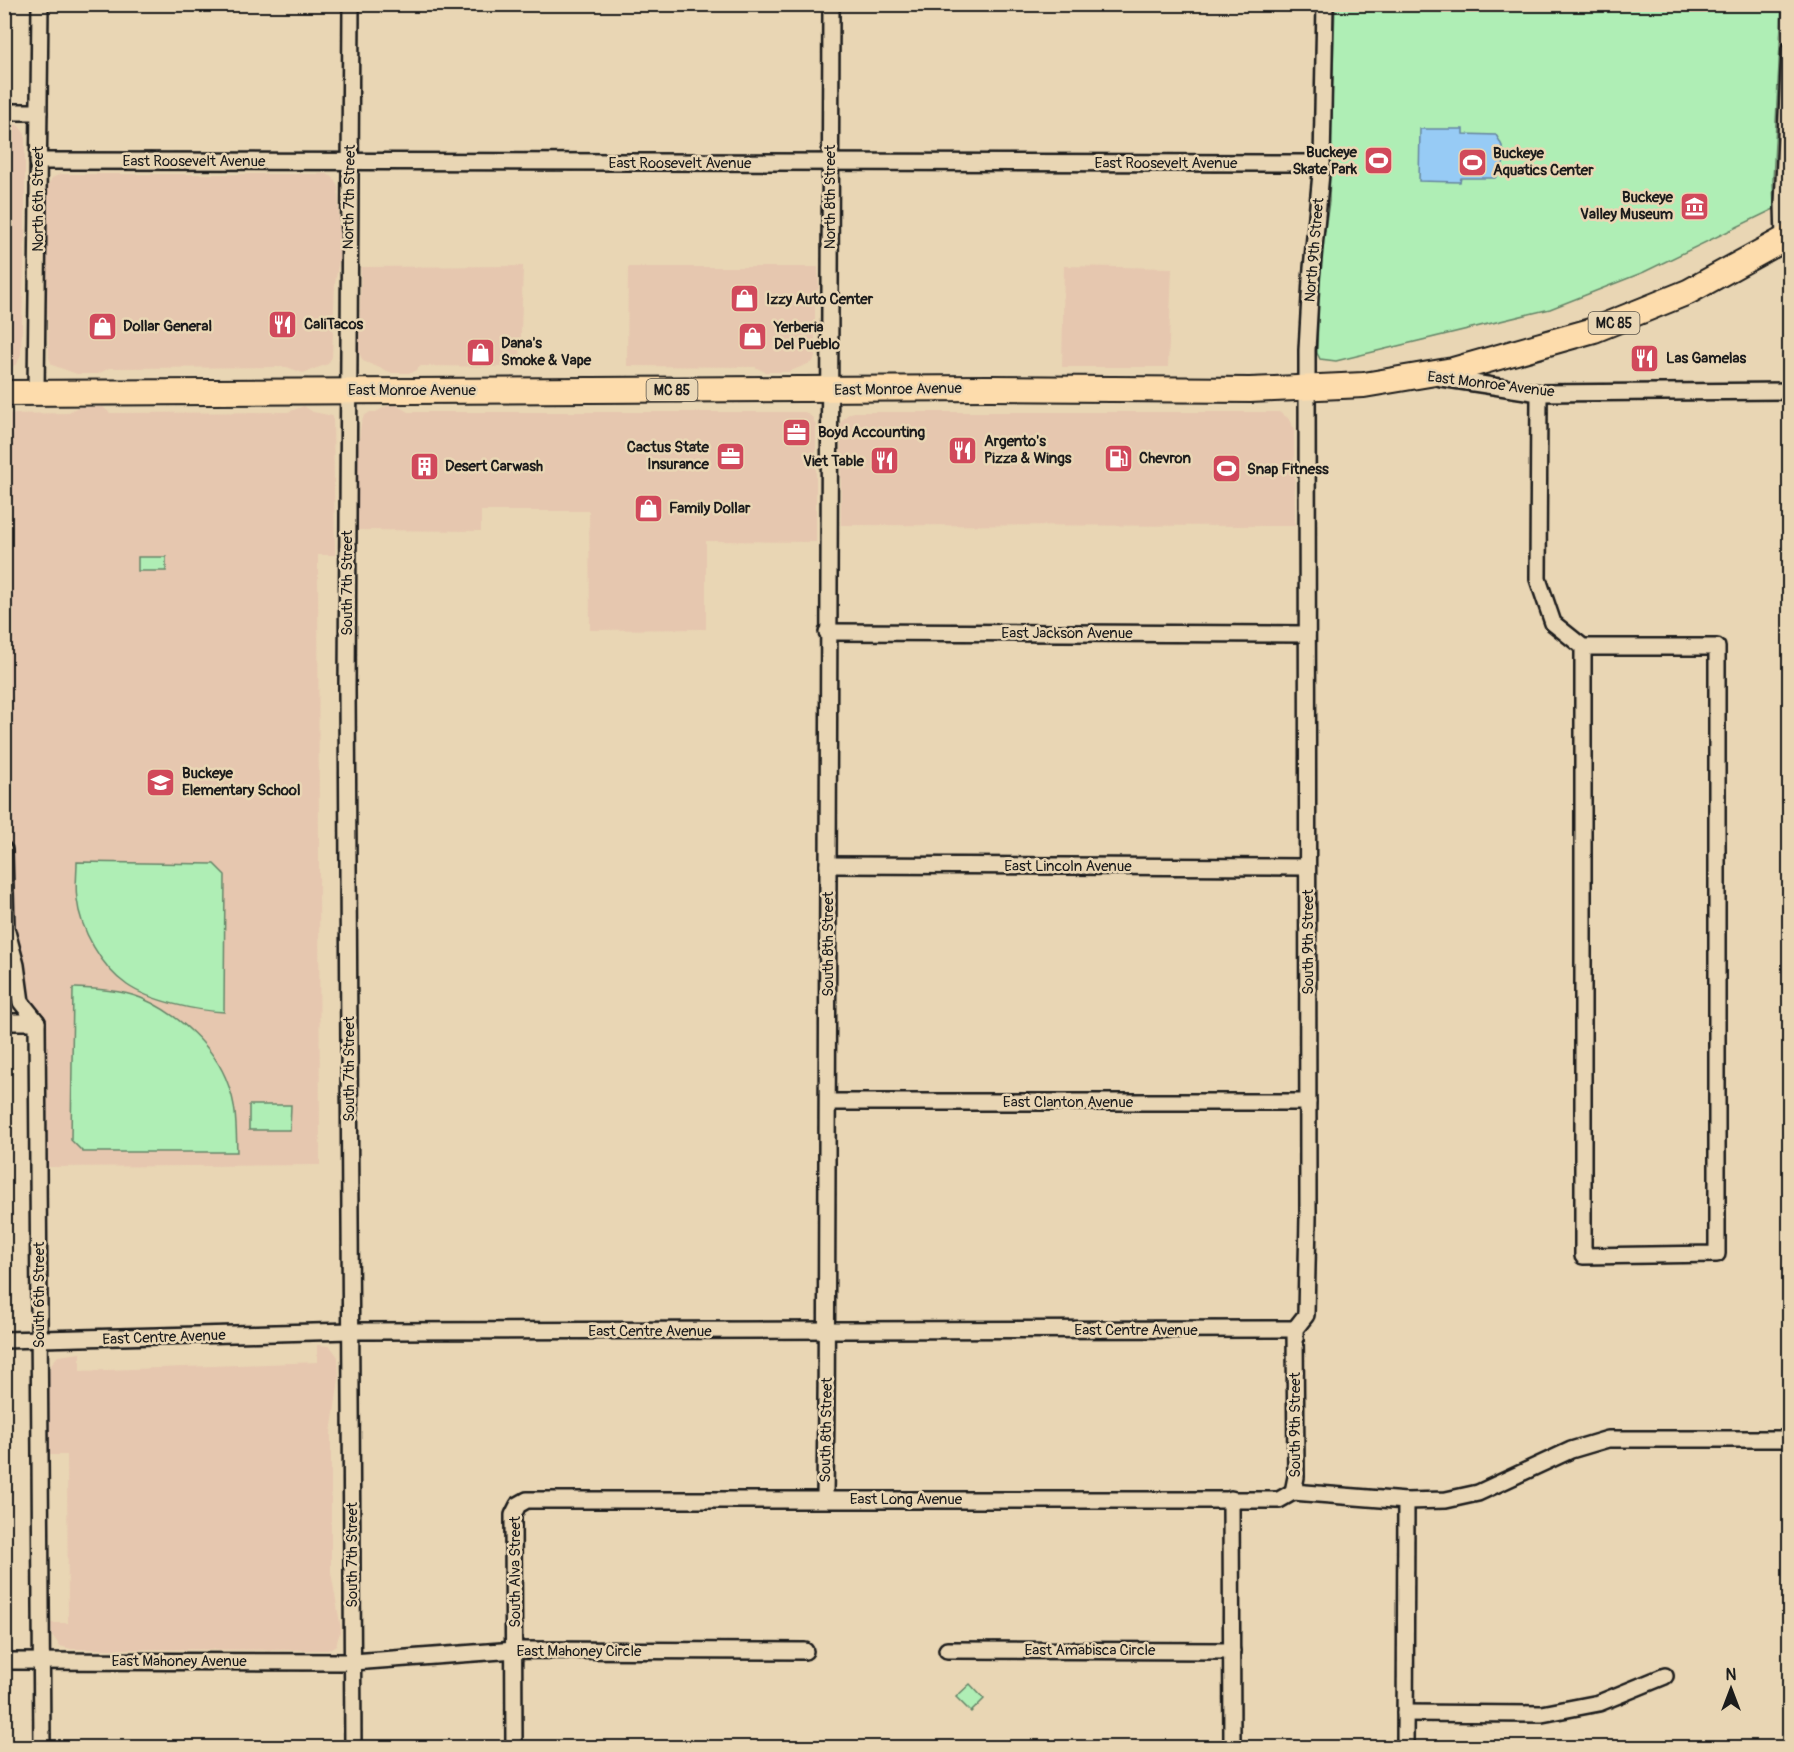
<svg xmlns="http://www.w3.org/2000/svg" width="1794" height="1752" font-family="Pangolin,sans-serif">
  <rect width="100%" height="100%" fill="#e9d6b4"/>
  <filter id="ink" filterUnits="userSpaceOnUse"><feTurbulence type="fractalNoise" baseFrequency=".0167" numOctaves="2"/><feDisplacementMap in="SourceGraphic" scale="12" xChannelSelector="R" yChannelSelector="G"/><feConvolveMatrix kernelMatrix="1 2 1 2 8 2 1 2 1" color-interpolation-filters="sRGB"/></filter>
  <g filter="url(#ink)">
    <g fill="#e6c7af">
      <path d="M5,123L18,125L25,134V233L21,354L17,364L5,369Z"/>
      <path d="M60,174H326L333,177L338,186L340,254L335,284L332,357L328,364L303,373L287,367L109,368L98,374H77L52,365L49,358L46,271L47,187L52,178Z"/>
      <path d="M523,266L520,367L421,366L412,373H392L363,361L359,353L361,267Z"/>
      <path d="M1064,266L1172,268L1168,367H1062Z"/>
      <path d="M628,267H818L819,288L815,293V356L813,362L788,372H765L755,367L627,366Z"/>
      <path d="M396,405L408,412H805L813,418L816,426V542L706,541V629L590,630L589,511H481V531L358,530L356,466L361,423L364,416L370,412H376L387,406Z"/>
      <path d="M304,406L313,412L333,416L335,555H318L320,1165L48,1167L47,1024L33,1008L5,1009L4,414L67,413L78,407H103L110,413L288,412Z"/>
      <path d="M854,412H1279L1288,418L1294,429L1295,526L841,525V422L847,415Z"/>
      <path d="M317,1345L330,1346L338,1357L339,1379L331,1433V1572L341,1629L336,1645L328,1650L71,1649L60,1646L52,1635L51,1623H68L67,1455H50L49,1372L52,1363L58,1356L80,1353V1371L317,1362Z"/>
    </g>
    <g fill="#afeeb5" stroke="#668568" stroke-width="1.5">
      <path d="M1335,5H1782L1773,181L1774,209L1644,272L1550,309L1336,361L1320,359L1317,353L1319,270L1329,202Z"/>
      <rect x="138" y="557" width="28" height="14"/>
      <path d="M77,862L214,864L225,875L224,1012C197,1011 150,1001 127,985C102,968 80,929 77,899C75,887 77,874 77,862Z"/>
      <path d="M73,988C94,989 121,990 141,998C177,1013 215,1047 228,1084C237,1106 236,1129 237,1152H83L71,1140Z"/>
      <path d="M249,1105H291L290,1130H249Z"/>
      <path d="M970,1684L984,1699L971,1712L956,1697Z"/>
    </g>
    <path fill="#97cbf5" stroke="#66859e" stroke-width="1.5" d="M1420,129H1463V134L1496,135C1507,151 1507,163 1495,178H1461L1460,182L1419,181Z"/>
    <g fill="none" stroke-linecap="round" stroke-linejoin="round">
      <defs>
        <g id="minor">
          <path d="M351,4L347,690L353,1748"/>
          <path d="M4,112H39"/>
          <path d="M38,161L1322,163"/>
          <path d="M1784,239L1783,204L1790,49"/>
          <path d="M1441,378L1539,393L1790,391"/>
          <path d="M36,393L40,4"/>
          <path d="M1539,393L1538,579L1553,623L1583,647H1717V1254L1583,1256V647"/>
          <path d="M827,632L1307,634"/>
          <path d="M4,850L6,928L16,965L21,1002L37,1022L42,1748"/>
          <path d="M828,865L1307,867"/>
          <path d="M4,1022H37"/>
          <path d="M829,1102H1308"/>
          <path d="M4,1340L351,1331L1295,1329"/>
          <path d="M1293,1492L1296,1477L1295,1329L1306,1315L1308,1217L1307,350L1311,279L1322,163L1325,4"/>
          <path d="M1293,1492L1406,1501L1446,1500L1478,1493L1571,1450L1608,1439H1790"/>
          <path d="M825,1499C831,1001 825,503 831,4"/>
          <path d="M1231,1499L1232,1748"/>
          <path d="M947,1650L1232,1651"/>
          <path d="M4,1661L353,1662L515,1650L805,1651"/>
          <path d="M1405,1713L1542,1714L1599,1703L1665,1676"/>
          <path d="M514,1748L513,1515L518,1505L527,1500H1279L1293,1492"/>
          <path d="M1405,1748L1406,1501"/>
        </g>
        <path id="primary" d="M4,393L989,388L1250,390L1364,385L1453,370L1594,330L1688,292L1790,236"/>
      </defs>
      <use href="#minor" stroke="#1c1c1c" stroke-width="20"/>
      <use href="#primary" stroke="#1c1c1c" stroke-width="28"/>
      <use href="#minor" stroke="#e9d6b4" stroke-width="15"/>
      <use href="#primary" stroke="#fddcac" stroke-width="24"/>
    </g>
  </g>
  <defs>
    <symbol id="stadium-square" viewBox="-11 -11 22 22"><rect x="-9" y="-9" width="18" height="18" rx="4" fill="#d1495b" stroke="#e9d6b4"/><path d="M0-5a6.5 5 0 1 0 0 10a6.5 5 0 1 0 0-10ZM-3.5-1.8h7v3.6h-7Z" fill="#fff"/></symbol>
    <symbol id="museum-square" viewBox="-11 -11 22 22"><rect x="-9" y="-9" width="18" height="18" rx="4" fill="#d1495b" stroke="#e9d6b4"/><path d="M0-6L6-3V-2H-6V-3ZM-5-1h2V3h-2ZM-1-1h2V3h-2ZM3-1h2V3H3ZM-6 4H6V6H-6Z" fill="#fff"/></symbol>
    <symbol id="shop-square" viewBox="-11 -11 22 22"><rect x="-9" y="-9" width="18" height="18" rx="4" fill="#d1495b" stroke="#e9d6b4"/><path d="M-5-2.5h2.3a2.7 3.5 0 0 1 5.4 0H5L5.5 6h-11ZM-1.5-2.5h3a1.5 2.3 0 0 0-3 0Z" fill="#fff"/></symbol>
    <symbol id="restaurant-square" viewBox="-11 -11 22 22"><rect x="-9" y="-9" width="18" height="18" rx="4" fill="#d1495b" stroke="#e9d6b4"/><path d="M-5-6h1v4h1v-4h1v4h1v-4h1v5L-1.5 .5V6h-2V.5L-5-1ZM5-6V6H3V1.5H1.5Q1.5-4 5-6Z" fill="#fff"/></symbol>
    <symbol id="office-square" viewBox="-11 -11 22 22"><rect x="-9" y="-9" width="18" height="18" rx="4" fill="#d1495b" stroke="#e9d6b4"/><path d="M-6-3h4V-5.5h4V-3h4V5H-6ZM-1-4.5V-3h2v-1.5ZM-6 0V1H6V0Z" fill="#fff"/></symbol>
    <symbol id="fuel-square" viewBox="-11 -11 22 22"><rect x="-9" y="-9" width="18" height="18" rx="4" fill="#d1495b" stroke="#e9d6b4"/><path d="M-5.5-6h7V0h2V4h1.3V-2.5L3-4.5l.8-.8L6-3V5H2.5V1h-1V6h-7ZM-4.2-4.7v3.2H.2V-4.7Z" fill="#fff"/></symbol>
    <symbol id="building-square" viewBox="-11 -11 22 22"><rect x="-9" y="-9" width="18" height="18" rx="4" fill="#d1495b" stroke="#e9d6b4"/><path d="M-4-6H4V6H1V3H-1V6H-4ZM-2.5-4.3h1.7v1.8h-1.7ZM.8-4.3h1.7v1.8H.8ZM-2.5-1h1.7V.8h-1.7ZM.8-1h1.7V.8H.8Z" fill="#fff"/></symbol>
    <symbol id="school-square" viewBox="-11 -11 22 22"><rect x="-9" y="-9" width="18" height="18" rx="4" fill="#d1495b" stroke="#e9d6b4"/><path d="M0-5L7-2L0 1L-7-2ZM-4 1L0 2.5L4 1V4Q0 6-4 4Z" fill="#fff"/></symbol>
  </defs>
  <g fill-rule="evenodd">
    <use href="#stadium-square" x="1362" y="144" width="33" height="33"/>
    <use href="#stadium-square" x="1456" y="146" width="33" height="33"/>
    <use href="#museum-square" x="1678" y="190" width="33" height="33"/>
    <use href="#shop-square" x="728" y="282" width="33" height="33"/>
    <use href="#restaurant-square" x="266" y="308" width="33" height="33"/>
    <use href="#shop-square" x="86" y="310" width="33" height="33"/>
    <use href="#shop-square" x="736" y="320" width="33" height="33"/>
    <use href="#shop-square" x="464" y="336" width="33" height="33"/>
    <use href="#restaurant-square" x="1628" y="342" width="33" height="33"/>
    <use href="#office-square" x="780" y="416" width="33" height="33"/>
    <use href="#restaurant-square" x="946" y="434" width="33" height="33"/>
    <use href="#office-square" x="714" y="440" width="33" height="33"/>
    <use href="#fuel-square" x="1102" y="442" width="33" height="33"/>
    <use href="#restaurant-square" x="868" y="444" width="33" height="33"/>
    <use href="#building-square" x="408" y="450" width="33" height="33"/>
    <use href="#stadium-square" x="1210" y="452" width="33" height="33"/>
    <use href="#shop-square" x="632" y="492" width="33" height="33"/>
    <use href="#school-square" x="144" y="766" width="33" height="33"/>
  </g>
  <g text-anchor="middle" stroke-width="5" stroke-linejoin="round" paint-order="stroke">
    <g fill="#e9d6b4" stroke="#5a544a" stroke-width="1.5">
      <rect x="1588.5" y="312" width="51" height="22" rx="4.5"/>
      <rect x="646.5" y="379" width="51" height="22" rx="4.5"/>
    </g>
    <g font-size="14" font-weight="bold" fill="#1c1c1c">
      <text x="1614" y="328">MC 85</text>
      <text x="672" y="395">MC 85</text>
    </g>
    <g font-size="15" font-weight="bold" fill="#1c1c1c" stroke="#e9d6b4" text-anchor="start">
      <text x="1357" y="157" text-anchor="end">Buckeye<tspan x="1357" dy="17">Skate Park</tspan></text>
      <text x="1493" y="158">Buckeye<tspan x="1493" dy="17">Aquatics Center</tspan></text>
      <text x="1673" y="202" text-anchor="end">Buckeye<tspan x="1673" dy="17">Valley Museum</tspan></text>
      <text x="766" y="304">Izzy Auto Center</text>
      <text x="304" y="329">CaliTacos</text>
      <text x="123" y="331">Dollar General</text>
      <text x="774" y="332">Yerberia<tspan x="774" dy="17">Del Pueblo</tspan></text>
      <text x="501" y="348">Dana's<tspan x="501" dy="17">Smoke &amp; Vape</tspan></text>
      <text x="1666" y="363">Las Gamelas</text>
      <text x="818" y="437">Boyd Accounting</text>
      <text x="984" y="446">Argento's<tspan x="984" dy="17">Pizza &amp; Wings</tspan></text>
      <text x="709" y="452" text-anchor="end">Cactus State<tspan x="709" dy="17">Insurance</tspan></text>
      <text x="1139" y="463">Chevron</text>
      <text x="864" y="466" text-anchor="end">Viet Table</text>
      <text x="445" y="471">Desert Carwash</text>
      <text x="1247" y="474">Snap Fitness</text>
      <text x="669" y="513">Family Dollar</text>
      <text x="182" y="778">Buckeye<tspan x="182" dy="17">Elementary School</tspan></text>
    </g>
    <g font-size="15" fill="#1c1c1c" stroke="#e9d6b4">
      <text x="194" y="166">East Roosevelt Avenue</text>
      <text x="680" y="168">East Roosevelt Avenue</text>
      <text x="1166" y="168">East Roosevelt Avenue</text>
      <text transform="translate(349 197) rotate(-89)" y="5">North 7th Street</text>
      <text transform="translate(830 197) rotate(-90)" y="5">North 8th Street</text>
      <text transform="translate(38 199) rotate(-90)" y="5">North 6th Street</text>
      <text transform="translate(1314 250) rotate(-85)" y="5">North 9th Street</text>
      <text transform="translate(1491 384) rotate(7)" y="5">East Monroe Avenue</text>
      <text transform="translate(898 389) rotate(-1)" y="5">East Monroe Avenue</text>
      <text x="412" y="395">East Monroe Avenue</text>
      <text transform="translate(347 583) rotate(-90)" y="5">South 7th Street</text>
      <text x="1067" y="638">East Jackson Avenue</text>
      <text x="1068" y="871">East Lincoln Avenue</text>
      <text transform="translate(1308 942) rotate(-90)" y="5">South 9th Street</text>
      <text transform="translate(828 944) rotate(-90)" y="5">South 8th Street</text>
      <text transform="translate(349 1069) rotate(-90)" y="5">South 7th Street</text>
      <text x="1068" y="1107">East Clanton Avenue</text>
      <text transform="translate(39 1295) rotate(-90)" y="5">South 6th Street</text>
      <text x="1136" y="1335">East Centre Avenue</text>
      <text x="650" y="1336">East Centre Avenue</text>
      <text transform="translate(164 1337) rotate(-2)" y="5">East Centre Avenue</text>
      <text transform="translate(1295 1425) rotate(-90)" y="5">South 9th Street</text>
      <text transform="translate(826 1430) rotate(-89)" y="5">South 8th Street</text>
      <text x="906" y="1504">East Long Avenue</text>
      <text transform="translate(352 1555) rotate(-90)" y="5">South 7th Street</text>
      <text transform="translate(515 1572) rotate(-90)" y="5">South Alva Street</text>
      <text x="1090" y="1655">East Amabisca Circle</text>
      <text x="579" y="1656">East Mahoney Circle</text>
      <text x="179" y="1666">East Mahoney Avenue</text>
    </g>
  </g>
  <rect width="1794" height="1752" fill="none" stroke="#e9d6b4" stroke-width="24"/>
  <rect x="12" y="12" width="1770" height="1728" fill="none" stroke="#1c1c1c" stroke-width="2" filter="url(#ink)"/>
  <g transform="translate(1731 1689)" stroke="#e9d6b4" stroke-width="4.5" paint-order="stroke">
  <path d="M0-4.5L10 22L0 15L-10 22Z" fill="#1c1c1c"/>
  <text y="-9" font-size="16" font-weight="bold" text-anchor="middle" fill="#1c1c1c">N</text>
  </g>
</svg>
